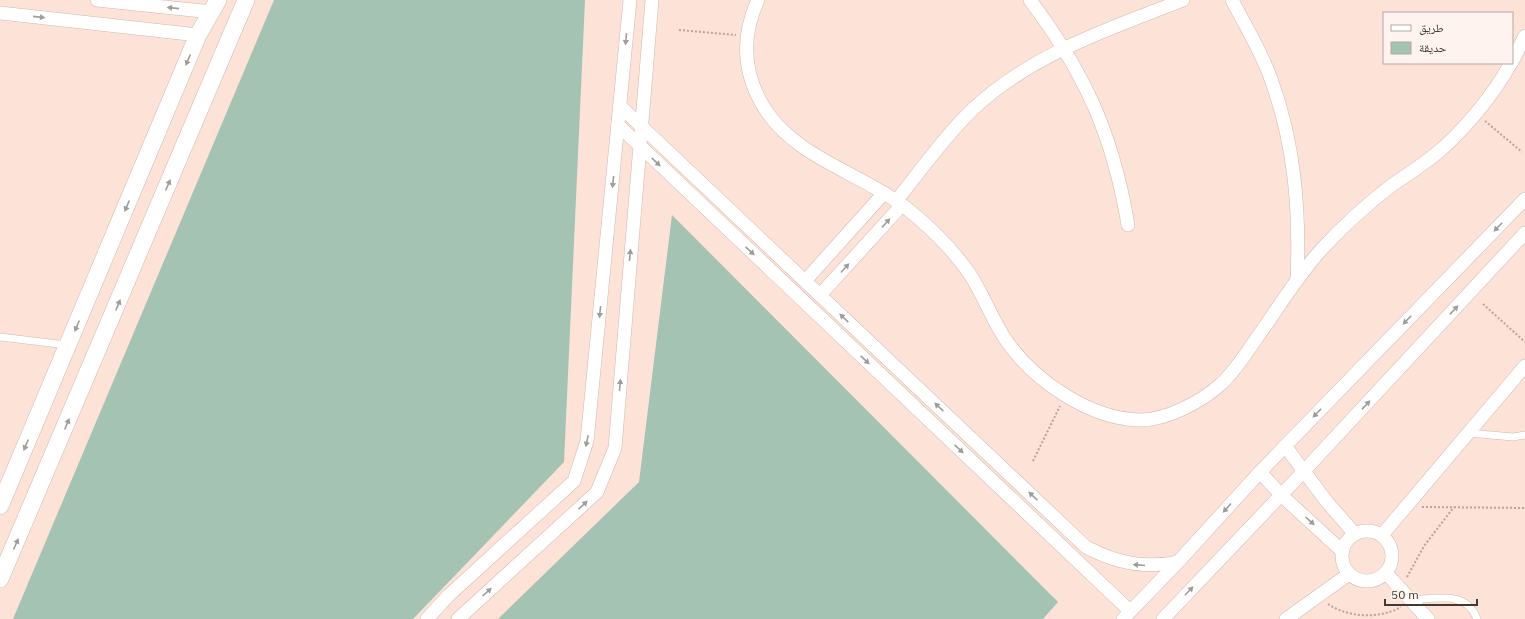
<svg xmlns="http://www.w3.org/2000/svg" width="1525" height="619" font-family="'IBM Plex Sans','Noto Naskh Arabic',sans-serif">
  <rect width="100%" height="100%" fill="#fce2d7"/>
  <g fill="#a4c3b3">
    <path d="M274,0H585L564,462L413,619H13Z"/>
    <path d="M672,215L1058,602L1043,619H498L639,482Z"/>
  </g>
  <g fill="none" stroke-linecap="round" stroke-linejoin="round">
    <defs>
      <g id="service">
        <path d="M0,337L67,345"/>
        <path d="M1468,433L1513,437L1525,435"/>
        <path d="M1410,600C1435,599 1467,590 1477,619"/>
      </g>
      <g id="minor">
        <path d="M97,0L212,12"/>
        <path d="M758,0C741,37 743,74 765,109C796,158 861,173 905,207C929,226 951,247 969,273C984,295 992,321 1008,343C1035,381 1089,418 1138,420C1165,421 1201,402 1221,384C1235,371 1245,355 1256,339C1277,310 1296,278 1320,251C1342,227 1366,205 1392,185C1410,173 1427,162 1443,148C1470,123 1493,95 1511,63"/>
        <path d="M1030,0C1085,73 1113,135 1128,225"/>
        <path d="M1232,0C1245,25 1262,53 1271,79C1295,145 1300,211 1297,280"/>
        <path d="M0,13L198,35"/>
        <path d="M1512,62L1525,36"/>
        <path d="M620,106L1086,547C1116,563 1145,569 1178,562"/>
        <path d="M618,125L1130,611"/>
        <path d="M896,201C921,170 944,137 972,110C1031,54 1109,29 1183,0"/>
        <path d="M805,281L884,193"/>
        <path d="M820,295L902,205"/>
        <path d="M1285,446L1327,502L1355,534"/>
        <path d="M1260,472L1281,495L1342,551"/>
        <circle cx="1367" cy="556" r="25"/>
        <path d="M1382,535L1525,366"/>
        <path d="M1386,573L1428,619"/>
        <path d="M427,619L448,596L574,481L587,441L630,0"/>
        <path d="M458,619L597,492L615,448L652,0"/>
        <path d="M1123,619L1178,562L1260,472L1525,199"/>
        <path d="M1163,619L1303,472L1525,233"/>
        <path d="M1286,619L1349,574"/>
      </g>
      <g id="tertiary">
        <path d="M0,506L198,35L218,0"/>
        <path d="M0,579L246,0"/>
      </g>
    </defs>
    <use href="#service" stroke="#d2b8ae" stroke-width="8"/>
    <use href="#minor" stroke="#d2b8ae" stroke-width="14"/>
    <use href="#tertiary" stroke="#d2b8ae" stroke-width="18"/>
    <g stroke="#b8a49b" stroke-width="2" stroke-dasharray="2 2" stroke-linecap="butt">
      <path d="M679,30L736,35"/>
      <path d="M1485,121L1522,152"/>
      <path d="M1483,304L1525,342"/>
      <path d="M1033,461L1060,406"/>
      <path d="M1422,507L1525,508"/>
      <path d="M1407,577L1424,546L1454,507"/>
      <path d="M1328,604C1349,618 1380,619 1401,607"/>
    </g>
    <use href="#service" stroke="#fff" stroke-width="7"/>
    <use href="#minor" stroke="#fff" stroke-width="13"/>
    <use href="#tertiary" stroke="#fff" stroke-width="17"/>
  </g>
  <defs><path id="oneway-solid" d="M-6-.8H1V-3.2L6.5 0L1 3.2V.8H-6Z"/></defs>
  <g fill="#a09c9a">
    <use href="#oneway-solid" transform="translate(173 8) rotate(-174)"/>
    <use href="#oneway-solid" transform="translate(39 17) rotate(6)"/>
    <use href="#oneway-solid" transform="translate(626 39) rotate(95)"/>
    <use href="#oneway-solid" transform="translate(188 60) rotate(113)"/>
    <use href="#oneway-solid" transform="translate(656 162) rotate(43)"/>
    <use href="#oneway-solid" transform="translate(613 182) rotate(96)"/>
    <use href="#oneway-solid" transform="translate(168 185) rotate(-67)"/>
    <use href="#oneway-solid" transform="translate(127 206) rotate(113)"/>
    <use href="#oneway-solid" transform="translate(886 223) rotate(-47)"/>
    <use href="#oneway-solid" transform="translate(1498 227) rotate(134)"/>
    <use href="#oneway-solid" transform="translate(750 251) rotate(43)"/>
    <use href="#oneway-solid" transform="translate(630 255) rotate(-85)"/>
    <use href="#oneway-solid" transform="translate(845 268) rotate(-48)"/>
    <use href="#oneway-solid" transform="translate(118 305) rotate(-67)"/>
    <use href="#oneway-solid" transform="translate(1454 310) rotate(-47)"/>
    <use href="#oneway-solid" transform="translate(600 312) rotate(96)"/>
    <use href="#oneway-solid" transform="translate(844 318) rotate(-137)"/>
    <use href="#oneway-solid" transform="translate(1407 320) rotate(134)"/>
    <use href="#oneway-solid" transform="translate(77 326) rotate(113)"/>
    <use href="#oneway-solid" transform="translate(865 360) rotate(43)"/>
    <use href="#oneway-solid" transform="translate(620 385) rotate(-85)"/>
    <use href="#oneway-solid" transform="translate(1366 405) rotate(-47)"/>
    <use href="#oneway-solid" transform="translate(939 407) rotate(-137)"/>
    <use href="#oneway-solid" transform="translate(1317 413) rotate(134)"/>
    <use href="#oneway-solid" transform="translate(67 424) rotate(-67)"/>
    <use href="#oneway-solid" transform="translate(587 441) rotate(102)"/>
    <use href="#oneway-solid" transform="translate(26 445) rotate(113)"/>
    <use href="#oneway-solid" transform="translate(959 449) rotate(43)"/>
    <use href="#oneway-solid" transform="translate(1033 496) rotate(-137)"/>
    <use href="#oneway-solid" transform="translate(583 505) rotate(-43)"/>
    <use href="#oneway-solid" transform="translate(1227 508) rotate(132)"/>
    <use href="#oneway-solid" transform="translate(1310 521) rotate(42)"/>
    <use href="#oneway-solid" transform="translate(16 544) rotate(-66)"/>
    <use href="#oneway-solid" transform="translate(1139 565) rotate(-175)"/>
    <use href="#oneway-solid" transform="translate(1189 591) rotate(-46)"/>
    <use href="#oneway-solid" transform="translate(487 592) rotate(-42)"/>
  </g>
  <rect x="1383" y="12" width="130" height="52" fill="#fef3ee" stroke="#b3a8a4"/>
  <rect x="1391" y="25" width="20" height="6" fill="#ffffff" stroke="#b3a8a4"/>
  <text x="1419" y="32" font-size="12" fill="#423834">طريق</text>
  <rect x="1391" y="42" width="20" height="12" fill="#a4c3b3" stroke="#b3a8a4"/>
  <text x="1419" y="52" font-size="12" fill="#423834">حديقة</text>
  <path d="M1385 599v6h92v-6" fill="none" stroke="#423834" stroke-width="2"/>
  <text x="1391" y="599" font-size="12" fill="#423834" stroke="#fef3ee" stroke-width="3" paint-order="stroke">50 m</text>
</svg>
